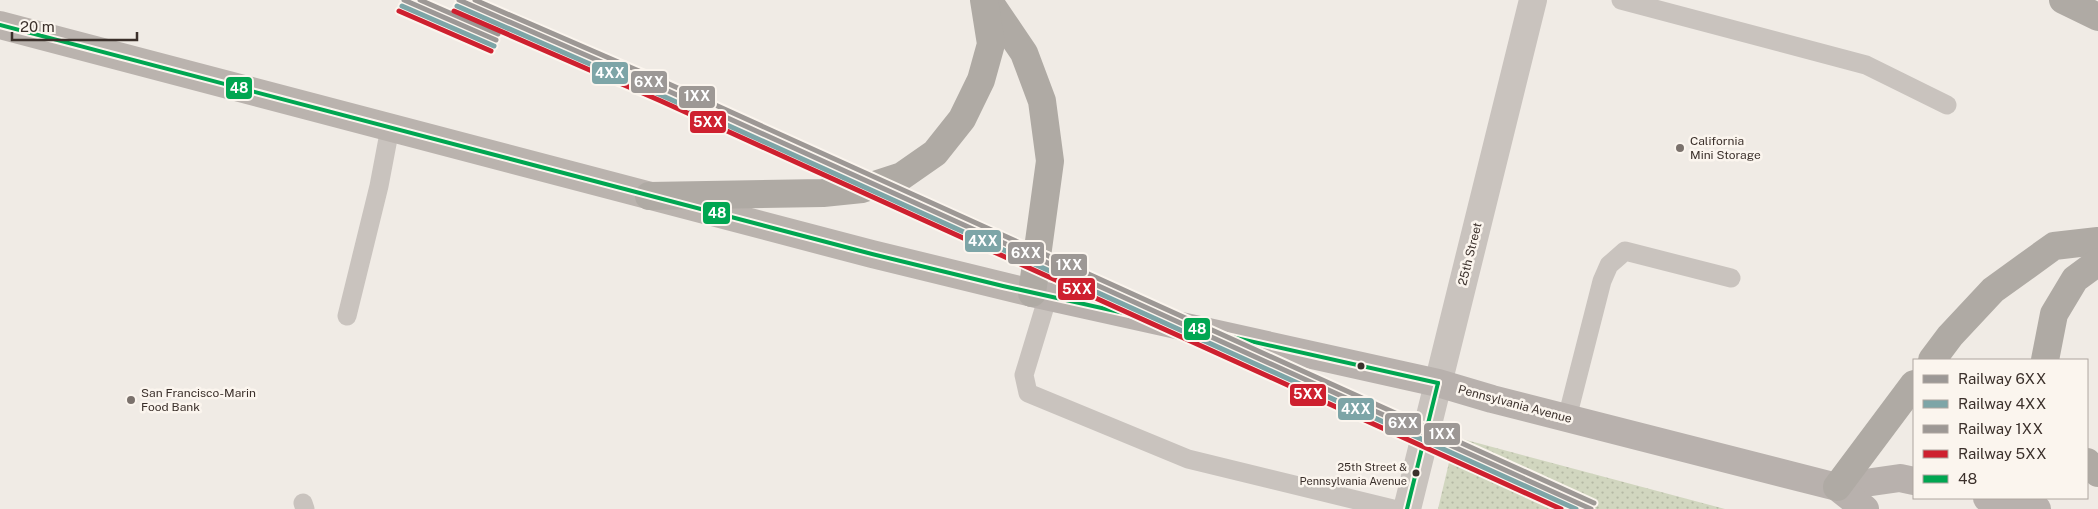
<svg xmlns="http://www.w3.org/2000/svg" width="2098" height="509" font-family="'Public Sans',sans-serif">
  <defs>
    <pattern id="park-dots" width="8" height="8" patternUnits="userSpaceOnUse" patternTransform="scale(1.25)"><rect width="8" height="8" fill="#d1d6bf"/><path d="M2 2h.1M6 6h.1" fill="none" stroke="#b4b8a4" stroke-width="1.8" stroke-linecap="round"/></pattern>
  </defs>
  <rect width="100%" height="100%" fill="#f0ebe5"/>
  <path fill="url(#park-dots)" d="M1455,437L1725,509H1438Z"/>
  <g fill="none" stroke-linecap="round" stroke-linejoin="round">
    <g stroke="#c9c3be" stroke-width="19">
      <path d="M1621,0L1866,65L1947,105"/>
      <path d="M1048,296L1024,375L1028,393L1188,459L1393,509"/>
      <path d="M347,316L379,186L390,128"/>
      <path d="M1567,418L1602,281L1609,265L1625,251L1731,278"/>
      <path d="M303,503L305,509"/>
    </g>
    <path stroke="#c9c3be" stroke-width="28" d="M1407,509L1533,0"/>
    <path stroke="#bab3ae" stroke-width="28" d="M0,25L872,254L1032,293"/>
    <g stroke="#b8b1ad" stroke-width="28">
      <path d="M1032,293L1438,383L1492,399L1837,487L1900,478L1914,481"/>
      <path d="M1837,487L1865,509"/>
      <path d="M1987,498L2037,509"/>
    </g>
    <g stroke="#afaaa4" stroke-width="28">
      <path d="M988,0L1024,53L1042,101L1050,161L1032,293"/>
      <path d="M2063,0L2098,17"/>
      <path d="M649,196L823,193L862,189L902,176L935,153L962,119L981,80L991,44L984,0"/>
      <path d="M1932,360L1950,336L1993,290L2054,246L2098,241"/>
      <path d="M2045,360L2054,314L2075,279L2098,262"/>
      <path d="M2087,462L2098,473"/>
      <path d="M1837,487L1914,384"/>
    </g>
    <defs>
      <g id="bus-1">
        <path d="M0,25L872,254L1003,286L1438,383"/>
        <path d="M1407,509L1438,383"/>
      </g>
    </defs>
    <use href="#bus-1" stroke="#fbf5ee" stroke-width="8"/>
    <use href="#bus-1" stroke="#00a651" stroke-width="4"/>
    <defs>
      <g id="rail-1">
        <path d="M404,0L496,40"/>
        <path d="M459,0L666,90L1591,509"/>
      </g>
      <g id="rail-2">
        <path d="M402,6L494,46"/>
        <path d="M457,6L663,96L1576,509"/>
      </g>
      <g id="rail-3">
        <path d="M420,0L498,34"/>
        <path d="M475,0L669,84L1594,503"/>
      </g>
      <g id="rail-4">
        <path d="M399,11L491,51"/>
        <path d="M454,11L661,101L1561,509"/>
      </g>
    </defs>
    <use href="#rail-1" stroke="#fbf5ee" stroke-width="9"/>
    <use href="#rail-2" stroke="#fbf5ee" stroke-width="9"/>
    <use href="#rail-3" stroke="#fbf5ee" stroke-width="9"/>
    <use href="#rail-4" stroke="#fbf5ee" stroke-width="9"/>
    <use href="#rail-1" stroke="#9c9896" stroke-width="5"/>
    <use href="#rail-2" stroke="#7da5a7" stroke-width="5"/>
    <use href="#rail-3" stroke="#9d9895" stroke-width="5"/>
    <use href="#rail-4" stroke="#ce202f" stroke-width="5"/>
  </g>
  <g fill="#7a716c" stroke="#fbf5ee" stroke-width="2">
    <circle cx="1680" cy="148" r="5"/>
    <circle cx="131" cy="400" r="5"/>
  </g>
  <g fill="#3b302b" stroke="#fbf5ee" stroke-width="2">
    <circle cx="1361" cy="366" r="4.5"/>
    <circle cx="1416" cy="473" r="4.5"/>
  </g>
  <g text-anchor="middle" stroke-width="5" stroke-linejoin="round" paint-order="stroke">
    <g font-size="11" fill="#3b302b" stroke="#fbf5ee" text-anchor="end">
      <text x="1407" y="471">25th Street &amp;<tspan x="1407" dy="14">Pennsylvania Avenue</tspan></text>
    </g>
    <g font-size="12" fill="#3b302b" stroke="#fbf5ee" text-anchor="start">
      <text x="1690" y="145">California<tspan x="1690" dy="14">Mini Storage</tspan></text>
      <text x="141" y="397">San Francisco-Marin<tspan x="141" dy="14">Food Bank</tspan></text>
    </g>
    <g font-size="12" fill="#3b302b" stroke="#fbf5ee">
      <text transform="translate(1470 254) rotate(-76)" y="4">25th Street</text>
      <text transform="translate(1515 404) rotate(15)" y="4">Pennsylvania Avenue</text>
    </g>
  </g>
  <g stroke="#fbf5ee" stroke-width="2">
    <rect x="591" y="61" width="38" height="24" rx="5" fill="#7da5a7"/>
    <rect x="630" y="70" width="38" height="24" rx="5" fill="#9c9896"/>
    <rect x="225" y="76" width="28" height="24" rx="5" fill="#00a651"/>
    <rect x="678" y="85" width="38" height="24" rx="5" fill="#9d9895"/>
    <rect x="689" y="110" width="38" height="24" rx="5" fill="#ce202f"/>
    <rect x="702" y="201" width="29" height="24" rx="5" fill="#00a651"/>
    <rect x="964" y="229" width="38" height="24" rx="5" fill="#7da5a7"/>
    <rect x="1007" y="241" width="38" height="24" rx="5" fill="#9c9896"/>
    <rect x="1050" y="253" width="38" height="24" rx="5" fill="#9d9895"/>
    <rect x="1057" y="277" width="39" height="24" rx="5" fill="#ce202f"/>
    <rect x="1183" y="317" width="28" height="24" rx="5" fill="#00a651"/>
    <rect x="1289" y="383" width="38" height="24" rx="5" fill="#ce202f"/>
    <rect x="1337" y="397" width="38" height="24" rx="5" fill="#7da5a7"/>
    <rect x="1384" y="412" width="38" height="24" rx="5" fill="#9c9896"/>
    <rect x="1423" y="422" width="38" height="24" rx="5" fill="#9d9895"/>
  </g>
  <g font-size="14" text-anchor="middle" font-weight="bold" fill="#fff">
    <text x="610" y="78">4XX</text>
    <text x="649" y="87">6XX</text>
    <text x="239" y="93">48</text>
    <text x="697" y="101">1XX</text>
    <text x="708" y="127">5XX</text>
    <text x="717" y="218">48</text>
    <text x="983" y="246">4XX</text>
    <text x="1026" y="258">6XX</text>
    <text x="1069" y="270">1XX</text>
    <text x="1077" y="294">5XX</text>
    <text x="1197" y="334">48</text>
    <text x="1308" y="399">5XX</text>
    <text x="1356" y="414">4XX</text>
    <text x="1403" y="428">6XX</text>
    <text x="1442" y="439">1XX</text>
  </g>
  <rect x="1913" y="359" width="175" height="140" fill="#fbf5ee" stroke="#aea6a0"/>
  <rect x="1923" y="375" width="25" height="8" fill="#9c9896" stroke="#aea6a0"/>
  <text x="1958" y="384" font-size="15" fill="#3b302b">Railway 6XX</text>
  <rect x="1923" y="400" width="25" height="8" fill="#7da5a7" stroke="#aea6a0"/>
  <text x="1958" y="409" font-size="15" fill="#3b302b">Railway 4XX</text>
  <rect x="1923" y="425" width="25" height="8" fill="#9d9895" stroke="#aea6a0"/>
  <text x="1958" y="434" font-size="15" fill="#3b302b">Railway 1XX</text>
  <rect x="1923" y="450" width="25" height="8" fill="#ce202f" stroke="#aea6a0"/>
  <text x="1958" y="459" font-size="15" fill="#3b302b">Railway 5XX</text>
  <rect x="1923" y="475" width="25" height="8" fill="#00a651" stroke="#aea6a0"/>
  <text x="1958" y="484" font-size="15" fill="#3b302b">48</text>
  <path d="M12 32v8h125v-8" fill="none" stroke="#3b302b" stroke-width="2.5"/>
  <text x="20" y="32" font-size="15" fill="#3b302b" stroke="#fbf5ee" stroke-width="4" paint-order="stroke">20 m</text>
</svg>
